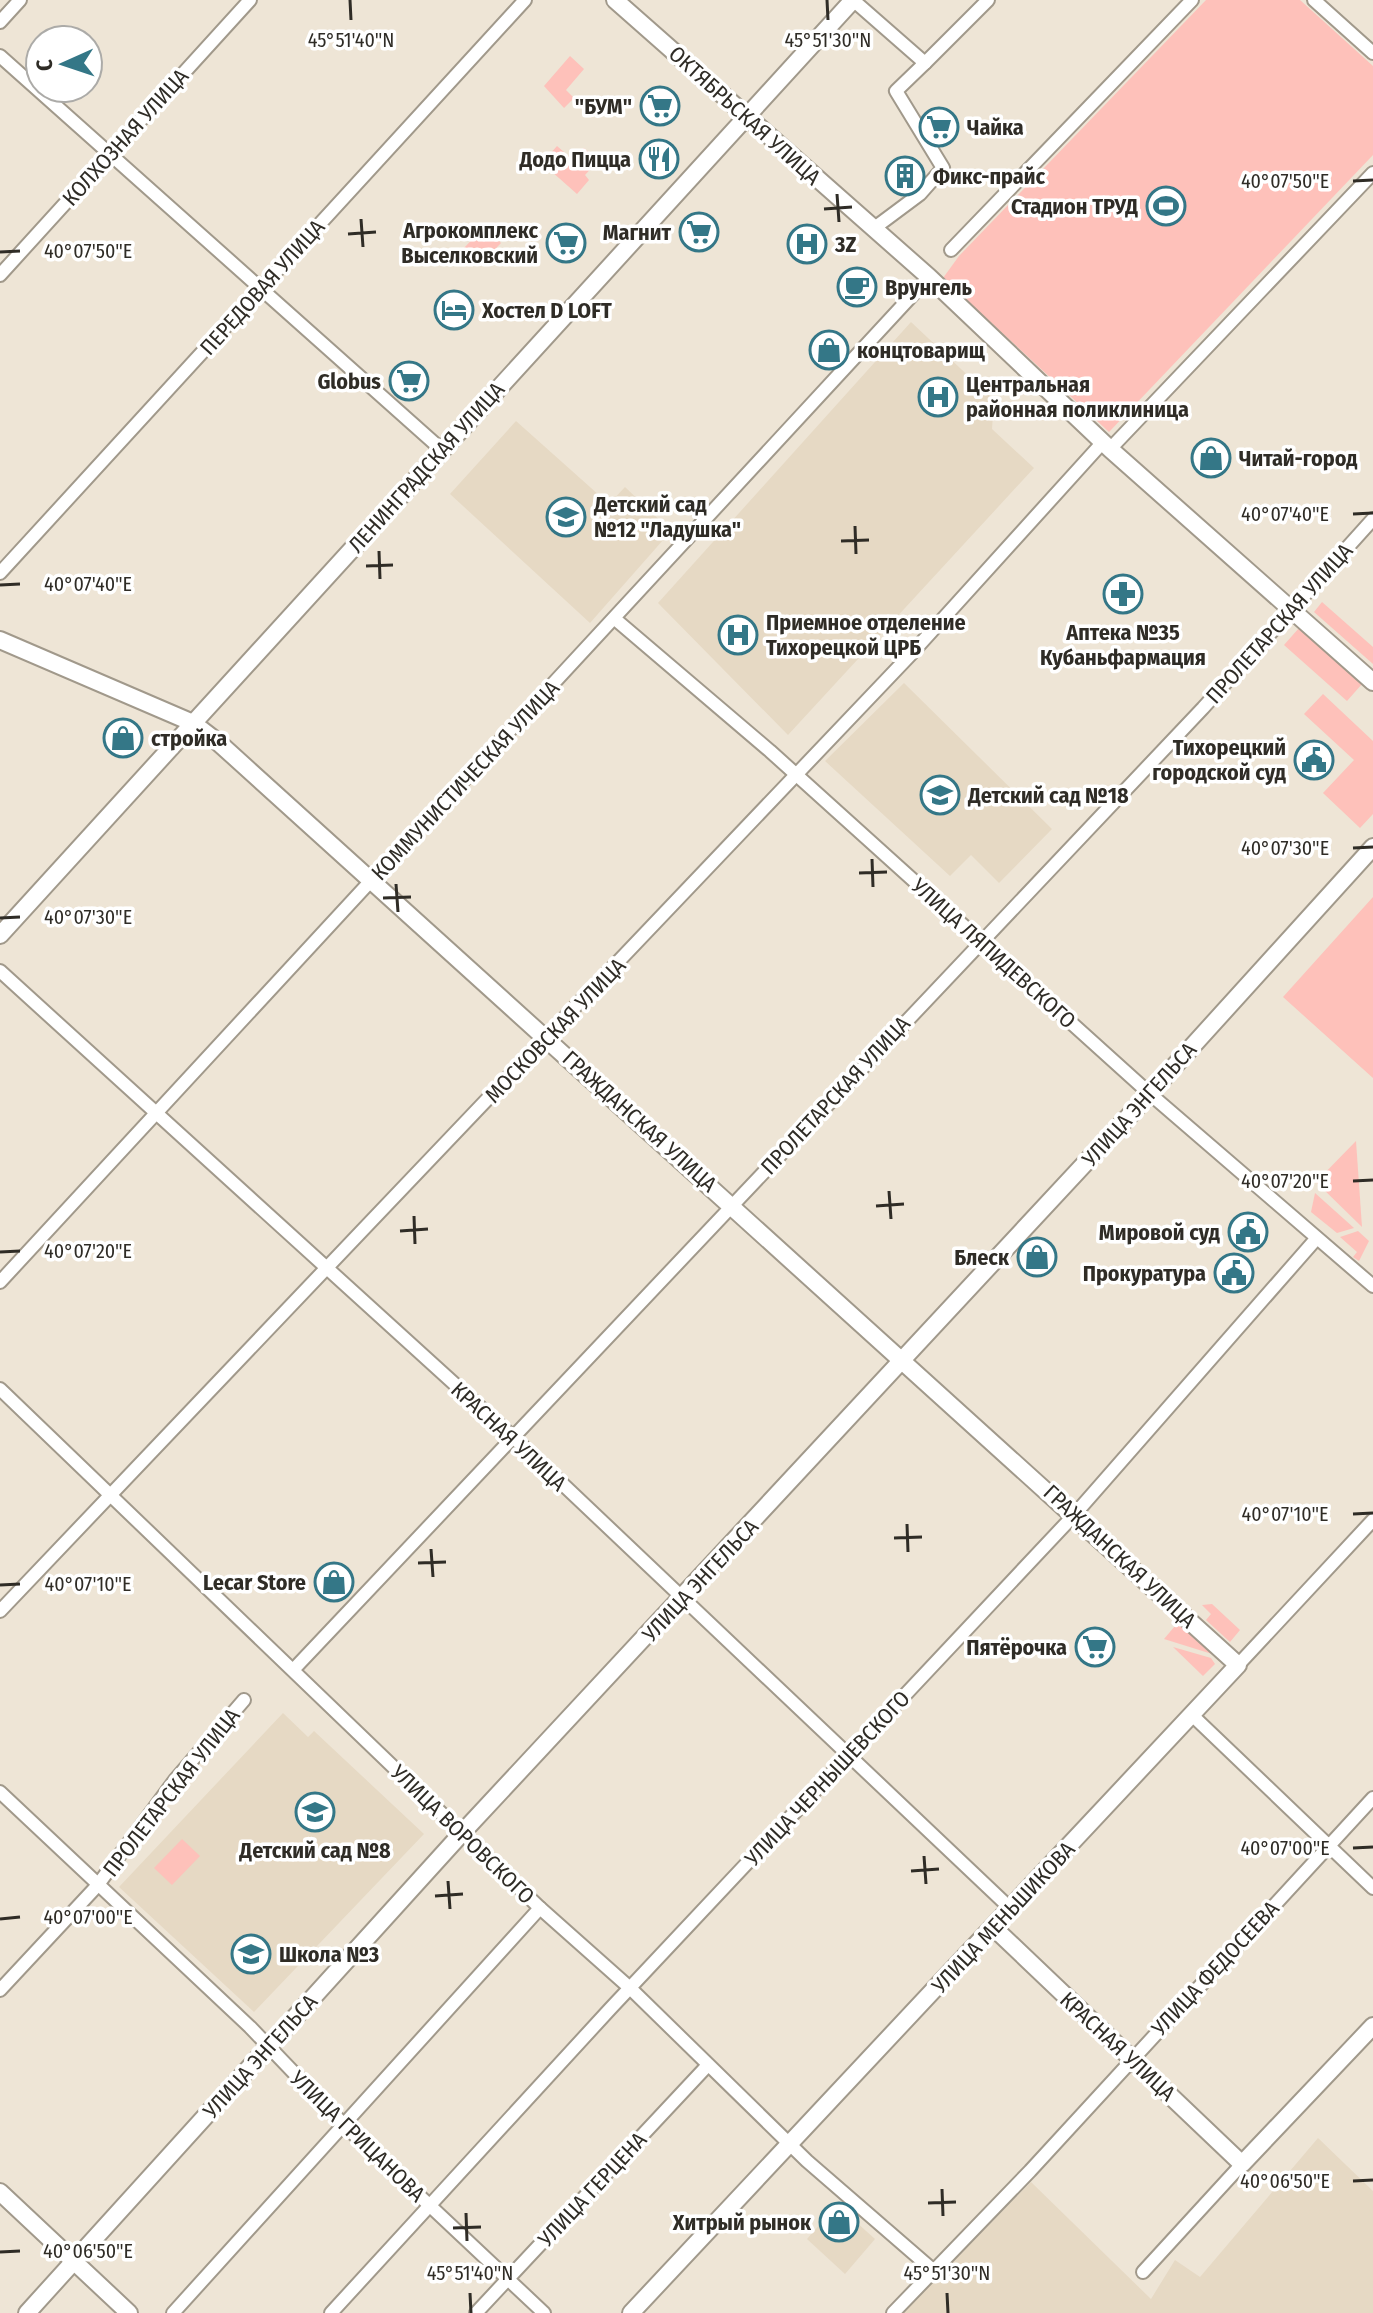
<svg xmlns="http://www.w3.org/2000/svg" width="1373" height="2313" font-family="'Fira Sans Condensed',sans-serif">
  <rect width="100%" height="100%" fill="#eee5d6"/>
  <g fill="#e6d9c4">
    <path d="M911,322L994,400L992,429L1034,468L788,735L658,603Z"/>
    <path d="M516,421L609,504L625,487L671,531L590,623L450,494Z"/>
    <path d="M904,683L1052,829L999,883L971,855L950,876L825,761Z"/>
    <path d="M283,1713L308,1737L314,1731L424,1834L254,2012L119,1887Z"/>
    <path d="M1318,2138L1373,2191V2313H903L1031,2182L1151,2299L1175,2260L1200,2277Z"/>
    <path d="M837,2205L875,2239L845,2274L807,2239Z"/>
  </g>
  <g fill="#fec1ba">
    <path d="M1206,0H1300L1373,66V155L1109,432L943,278L959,256Z"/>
    <path d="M570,56L584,69L566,90L574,98L564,108L544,86Z"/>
    <path d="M557,146L573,160L584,148L598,161L585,175L589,180L577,194L542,163Z"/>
    <path d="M484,227L501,243L481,264L464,248Z"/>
    <path d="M1322,602L1373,647V664L1314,612Z"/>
    <path d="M1299,628L1362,684L1347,701L1284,645Z"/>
    <path d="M1323,694L1373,741V814L1360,828L1323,793L1354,760L1304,714Z"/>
    <path d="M1373,897V1078L1283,997Z"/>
    <path d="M1356,1141L1362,1227L1316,1182Z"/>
    <path d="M1315,1193L1354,1228L1337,1233L1311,1212Z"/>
    <path d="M1358,1231L1369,1241L1359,1261L1353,1257L1357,1252L1340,1237Z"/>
    <path d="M1212,1604L1240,1630L1230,1642L1206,1620L1211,1614L1202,1605Z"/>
    <path d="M1184,1624L1212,1654L1164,1639L1175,1626Z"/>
    <path d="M1173,1647L1211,1658L1215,1664L1203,1676Z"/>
    <path d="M182,1839L200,1856L172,1885L154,1868Z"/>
  </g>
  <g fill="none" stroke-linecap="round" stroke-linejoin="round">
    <defs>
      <g id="street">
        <path d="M853,0L925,63L896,91L943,168L920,194L873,229"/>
        <path d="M1314,0L1373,53"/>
        <path d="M0,22L20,0"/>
        <path d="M0,56L442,450"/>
        <path d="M925,63L988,0"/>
        <path d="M951,250L1192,0"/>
        <path d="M0,275L250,0"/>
        <path d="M1110,449L1373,173"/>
        <path d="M0,573L525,0"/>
        <path d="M615,619L770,751L1149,1093L1373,1286"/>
        <path d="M0,971L514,1438L1010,1908"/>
        <path d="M0,1282L929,277"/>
        <path d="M0,1389L540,1908L630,1988L807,2161L934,2271"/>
        <path d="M0,1611L912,653L1103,442"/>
        <path d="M1238,1665L1373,1520"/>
        <path d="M294,1669L1203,708L1373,519"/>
        <path d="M1193,1716L1373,1888"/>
        <path d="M0,1792L250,2027L344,2125L544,2313"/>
        <path d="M0,1990L97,1886L175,1780L244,1700"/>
        <path d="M1143,2272L1242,2164"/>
        <path d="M173,2313L540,1908"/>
        <path d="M331,2313L610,2009L1075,1514L1316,1239"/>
        <path d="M476,2313L708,2065"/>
        <path d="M893,2313L1030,2171L1373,1798"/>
      </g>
      <g id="secondary">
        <path d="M615,0L929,277L1110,449L1373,682"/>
        <path d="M0,640L193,723L219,743L1238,1665L631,2313"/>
        <path d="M0,935L853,0"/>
        <path d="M993,1927L1242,2164L1373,2026"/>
        <path d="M0,2192L129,2313"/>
        <path d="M27,2313L462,1833L1130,1115L1373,847"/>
      </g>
    </defs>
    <use href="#street" stroke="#a1998b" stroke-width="16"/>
    <use href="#secondary" stroke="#a1998b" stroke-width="20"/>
    <use href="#street" stroke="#fff" stroke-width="12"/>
    <use href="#secondary" stroke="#fff" stroke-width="16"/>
  </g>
  <path fill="none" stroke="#2f2c26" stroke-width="3" d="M350,0L351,20M827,0L828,20M1353,181L1373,180M837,194L839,222M824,209L852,207M361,219L363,247M348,234L376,232M0,252L20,251M1353,514L1373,513M855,526L856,554M841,541L869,540M379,551L380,579M366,566L393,565M0,585L20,584M1353,848L1373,847M872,859L873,887M859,873L887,872M396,884L398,912M383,898L411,897M0,918L20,917M1353,1181L1373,1180M889,1191L891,1219M876,1206L904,1204M414,1216L415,1244M400,1231L428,1229M0,1252L20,1251M1353,1514L1373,1513M907,1524L908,1552M894,1538L922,1537M431,1549L433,1577M418,1563L446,1562M0,1585L20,1584M1353,1848L1373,1847M924,1856L926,1884M911,1871L939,1869M448,1881L450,1909M435,1896L463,1894M0,1919L20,1917M1353,2181L1373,2180M942,2189L943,2216M928,2203L956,2202M466,2213L467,2241M453,2228L481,2227M0,2252L20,2251M470,2293L471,2313M947,2293L948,2313"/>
  <defs>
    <symbol id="supermarket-ring" viewBox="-11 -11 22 22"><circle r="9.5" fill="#fff" stroke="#347787" stroke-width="1.5"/><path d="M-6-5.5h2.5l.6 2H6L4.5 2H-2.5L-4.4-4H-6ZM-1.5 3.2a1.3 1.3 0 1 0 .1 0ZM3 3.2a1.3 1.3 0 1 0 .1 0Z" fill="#347787"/></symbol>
    <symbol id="restaurant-ring" viewBox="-11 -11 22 22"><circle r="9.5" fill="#fff" stroke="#347787" stroke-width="1.5"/><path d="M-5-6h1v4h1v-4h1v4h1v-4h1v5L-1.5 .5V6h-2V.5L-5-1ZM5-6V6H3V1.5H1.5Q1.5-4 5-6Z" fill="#347787"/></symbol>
    <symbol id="building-ring" viewBox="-11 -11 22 22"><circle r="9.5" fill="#fff" stroke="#347787" stroke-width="1.5"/><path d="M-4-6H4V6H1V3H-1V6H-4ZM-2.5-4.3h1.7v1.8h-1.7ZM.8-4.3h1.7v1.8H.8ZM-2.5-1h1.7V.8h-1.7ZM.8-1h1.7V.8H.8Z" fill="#347787"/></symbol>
    <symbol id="stadium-ring" viewBox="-11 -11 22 22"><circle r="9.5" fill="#fff" stroke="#347787" stroke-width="1.5"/><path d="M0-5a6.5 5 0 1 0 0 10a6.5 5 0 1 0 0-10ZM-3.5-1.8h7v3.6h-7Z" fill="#347787"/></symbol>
    <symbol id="hospital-ring" viewBox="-11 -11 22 22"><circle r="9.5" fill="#fff" stroke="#347787" stroke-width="1.5"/><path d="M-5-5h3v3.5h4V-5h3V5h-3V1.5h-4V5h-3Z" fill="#347787"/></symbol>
    <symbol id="cafe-ring" viewBox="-11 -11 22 22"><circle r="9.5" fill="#fff" stroke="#347787" stroke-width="1.5"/><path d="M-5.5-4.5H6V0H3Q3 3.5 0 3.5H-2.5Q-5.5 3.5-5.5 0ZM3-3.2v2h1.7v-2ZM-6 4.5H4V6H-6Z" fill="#347787"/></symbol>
    <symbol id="hotel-ring" viewBox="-11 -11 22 22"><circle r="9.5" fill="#fff" stroke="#347787" stroke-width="1.5"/><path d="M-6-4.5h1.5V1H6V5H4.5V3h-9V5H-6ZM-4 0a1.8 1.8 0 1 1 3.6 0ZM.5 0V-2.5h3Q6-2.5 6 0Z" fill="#347787"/></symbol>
    <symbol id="shop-ring" viewBox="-11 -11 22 22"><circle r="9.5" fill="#fff" stroke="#347787" stroke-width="1.5"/><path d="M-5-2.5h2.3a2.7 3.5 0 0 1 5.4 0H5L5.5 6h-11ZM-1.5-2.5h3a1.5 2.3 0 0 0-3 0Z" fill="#347787"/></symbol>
    <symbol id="school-ring" viewBox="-11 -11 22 22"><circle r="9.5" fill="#fff" stroke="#347787" stroke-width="1.5"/><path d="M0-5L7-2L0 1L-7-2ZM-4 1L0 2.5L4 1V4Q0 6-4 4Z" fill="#347787"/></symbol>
    <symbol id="pharmacy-ring" viewBox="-11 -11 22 22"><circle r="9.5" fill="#fff" stroke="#347787" stroke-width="1.5"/><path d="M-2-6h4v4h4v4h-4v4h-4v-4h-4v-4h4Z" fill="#347787"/></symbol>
    <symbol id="civic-ring" viewBox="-11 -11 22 22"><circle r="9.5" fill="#fff" stroke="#347787" stroke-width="1.5"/><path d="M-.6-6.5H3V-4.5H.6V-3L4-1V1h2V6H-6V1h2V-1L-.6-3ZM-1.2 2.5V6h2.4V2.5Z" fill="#347787"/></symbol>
  </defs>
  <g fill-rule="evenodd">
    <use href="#supermarket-ring" x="638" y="84" width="44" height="44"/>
    <use href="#supermarket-ring" x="917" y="105" width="44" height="44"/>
    <use href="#restaurant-ring" x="637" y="137" width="44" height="44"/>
    <use href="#building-ring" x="883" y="154" width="44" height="44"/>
    <use href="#stadium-ring" x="1144" y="184" width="44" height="44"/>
    <use href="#supermarket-ring" x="677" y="210" width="44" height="44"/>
    <use href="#supermarket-ring" x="544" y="221" width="44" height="44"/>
    <use href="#hospital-ring" x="785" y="222" width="44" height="44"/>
    <use href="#cafe-ring" x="835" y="265" width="44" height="44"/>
    <use href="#hotel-ring" x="432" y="288" width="44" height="44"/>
    <use href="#shop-ring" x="807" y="328" width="44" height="44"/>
    <use href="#supermarket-ring" x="387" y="359" width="44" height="44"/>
    <use href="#hospital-ring" x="916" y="375" width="44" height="44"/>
    <use href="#shop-ring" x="1189" y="436" width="44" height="44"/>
    <use href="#school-ring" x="544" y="495" width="44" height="44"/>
    <use href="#pharmacy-ring" x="1101" y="572" width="44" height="44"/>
    <use href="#hospital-ring" x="716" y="613" width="44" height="44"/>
    <use href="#shop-ring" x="101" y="716" width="44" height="44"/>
    <use href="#civic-ring" x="1292" y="738" width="44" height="44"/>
    <use href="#school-ring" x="918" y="773" width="44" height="44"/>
    <use href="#civic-ring" x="1226" y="1210" width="44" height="44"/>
    <use href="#shop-ring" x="1015" y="1235" width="44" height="44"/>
    <use href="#civic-ring" x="1212" y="1251" width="44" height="44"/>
    <use href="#shop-ring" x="312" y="1560" width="44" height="44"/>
    <use href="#supermarket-ring" x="1073" y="1625" width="44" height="44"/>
    <use href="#school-ring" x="293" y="1790" width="44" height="44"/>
    <use href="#school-ring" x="229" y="1932" width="44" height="44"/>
    <use href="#shop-ring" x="817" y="2200" width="44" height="44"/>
  </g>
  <g text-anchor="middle" stroke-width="7" stroke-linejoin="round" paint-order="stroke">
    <g font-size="22" font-weight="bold" fill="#2f2c26" stroke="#fff" text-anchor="end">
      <text x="632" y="114">"БУМ"</text>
      <text x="967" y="135" text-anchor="start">Чайка</text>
      <text x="631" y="167">Додо Пицца</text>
      <text x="933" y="184" text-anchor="start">Фикс-прайс</text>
      <text x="1138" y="214">Стадион ТРУД</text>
      <text x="538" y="238">Агрокомплекс<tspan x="538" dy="25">Выселковский</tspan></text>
      <text x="671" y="240">Магнит</text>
      <text x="835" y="252" text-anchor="start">3Z</text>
      <text x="885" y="295" text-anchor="start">Врунгель</text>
      <text x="482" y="318" text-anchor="start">Хостел D LOFT</text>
      <text x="857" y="358" text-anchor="start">концтоварищ</text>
      <text x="381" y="389">Globus</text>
      <text x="966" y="392" text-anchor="start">Центральная<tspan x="966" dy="25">районная поликлиница</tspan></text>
      <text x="1239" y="466" text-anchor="start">Читай-город</text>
      <text x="594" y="512" text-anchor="start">Детский сад<tspan x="594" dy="25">№12 "Ладушка"</tspan></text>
      <text x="766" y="630" text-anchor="start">Приемное отделение<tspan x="766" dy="25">Тихорецкой ЦРБ</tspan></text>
      <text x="1123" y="640" text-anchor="middle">Аптека №35<tspan x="1123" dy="25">Кубаньфармация</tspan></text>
      <text x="151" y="746" text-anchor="start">стройка</text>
      <text x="1286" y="755">Тихорецкий<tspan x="1286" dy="25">городской суд</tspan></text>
      <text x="968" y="803" text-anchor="start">Детский сад №18</text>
      <text x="1220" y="1240">Мировой суд</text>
      <text x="1009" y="1265">Блеск</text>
      <text x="1206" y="1281">Прокуратура</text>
      <text x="306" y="1590">Lecar Store</text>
      <text x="1067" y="1655">Пятёрочка</text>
      <text x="315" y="1858" text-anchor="middle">Детский сад №8</text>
      <text x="279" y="1962" text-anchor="start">Школа №3</text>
      <text x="811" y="2230">Хитрый рынок</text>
    </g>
    <g font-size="22" fill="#2f2c26" stroke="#fff">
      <text transform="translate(745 115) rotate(42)" y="8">ОКТЯБРЬСКАЯ УЛИЦА</text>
      <text transform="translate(125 137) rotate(-48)" y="8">КОЛХОЗНАЯ УЛИЦА</text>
      <text transform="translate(262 287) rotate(-48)" y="8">ПЕРЕДОВАЯ УЛИЦА</text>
      <text transform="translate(426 467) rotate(-48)" y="8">ЛЕНИНГРАДСКАЯ УЛИЦА</text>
      <text transform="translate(1279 623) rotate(-48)" y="8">ПРОЛЕТАРСКАЯ УЛИЦА</text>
      <text transform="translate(465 780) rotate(-47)" y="8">КОММУНИСТИЧЕСКАЯ УЛИЦА</text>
      <text transform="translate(994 953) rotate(42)" y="8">УЛИЦА ЛЯПИДЕВСКОГО</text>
      <text transform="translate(555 1030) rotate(-46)" y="8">МОСКОВСКАЯ УЛИЦА</text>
      <text transform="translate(835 1095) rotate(-47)" y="8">ПРОЛЕТАРСКАЯ УЛИЦА</text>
      <text transform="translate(1139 1104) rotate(-48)" y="8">УЛИЦА ЭНГЕЛЬСА</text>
      <text transform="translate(640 1121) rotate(42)" y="8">ГРАЖДАНСКАЯ УЛИЦА</text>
      <text transform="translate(509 1436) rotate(43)" y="8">КРАСНАЯ УЛИЦА</text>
      <text transform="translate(1120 1556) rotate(43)" y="8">ГРАЖДАНСКАЯ УЛИЦА</text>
      <text transform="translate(700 1580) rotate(-47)" y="8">УЛИЦА ЭНГЕЛЬСА</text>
      <text transform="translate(827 1778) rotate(-47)" y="8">УЛИЦА ЧЕРНЫШЕВСКОГО</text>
      <text transform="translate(171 1792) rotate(-52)" y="8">ПРОЛЕТАРСКАЯ УЛИЦА</text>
      <text transform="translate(463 1834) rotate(44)" y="8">УЛИЦА ВОРОВСКОГО</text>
      <text transform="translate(1003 1917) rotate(-47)" y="8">УЛИЦА МЕНЬШИКОВА</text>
      <text transform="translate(1215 1968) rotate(-47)" y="8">УЛИЦА ФЕДОСЕЕВА</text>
      <text transform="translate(1118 2046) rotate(43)" y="8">КРАСНАЯ УЛИЦА</text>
      <text transform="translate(260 2056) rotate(-48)" y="8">УЛИЦА ЭНГЕЛЬСА</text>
      <text transform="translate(358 2136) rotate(44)" y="8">УЛИЦА ГРИЦАНОВА</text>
      <text transform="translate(592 2189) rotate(-47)" y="8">УЛИЦА ГЕРЦЕНА</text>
    </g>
  </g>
  <g font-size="20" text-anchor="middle" fill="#2f2c26" stroke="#fff" stroke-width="7" stroke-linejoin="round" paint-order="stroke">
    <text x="351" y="47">45°51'40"N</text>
    <text x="828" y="47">45°51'30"N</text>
    <text x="1285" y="188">40°07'50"E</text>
    <text x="88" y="258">40°07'50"E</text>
    <text x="1285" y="521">40°07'40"E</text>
    <text x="88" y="591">40°07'40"E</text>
    <text x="1285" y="855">40°07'30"E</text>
    <text x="88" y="924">40°07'30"E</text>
    <text x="1285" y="1188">40°07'20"E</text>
    <text x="88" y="1258">40°07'20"E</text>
    <text x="1285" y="1521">40°07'10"E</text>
    <text x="88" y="1591">40°07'10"E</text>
    <text x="1285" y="1855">40°07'00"E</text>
    <text x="88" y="1924">40°07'00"E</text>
    <text x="1285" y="2188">40°06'50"E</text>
    <text x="88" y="2258">40°06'50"E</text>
    <text x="470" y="2280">45°51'40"N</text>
    <text x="947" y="2280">45°51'30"N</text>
  </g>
  <g transform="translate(64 64) rotate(267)"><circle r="38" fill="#ffffff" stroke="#acaba8" stroke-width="2"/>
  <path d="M0-6L14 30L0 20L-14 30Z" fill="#347787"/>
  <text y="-12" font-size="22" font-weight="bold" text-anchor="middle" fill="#2f2c26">С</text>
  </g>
</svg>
